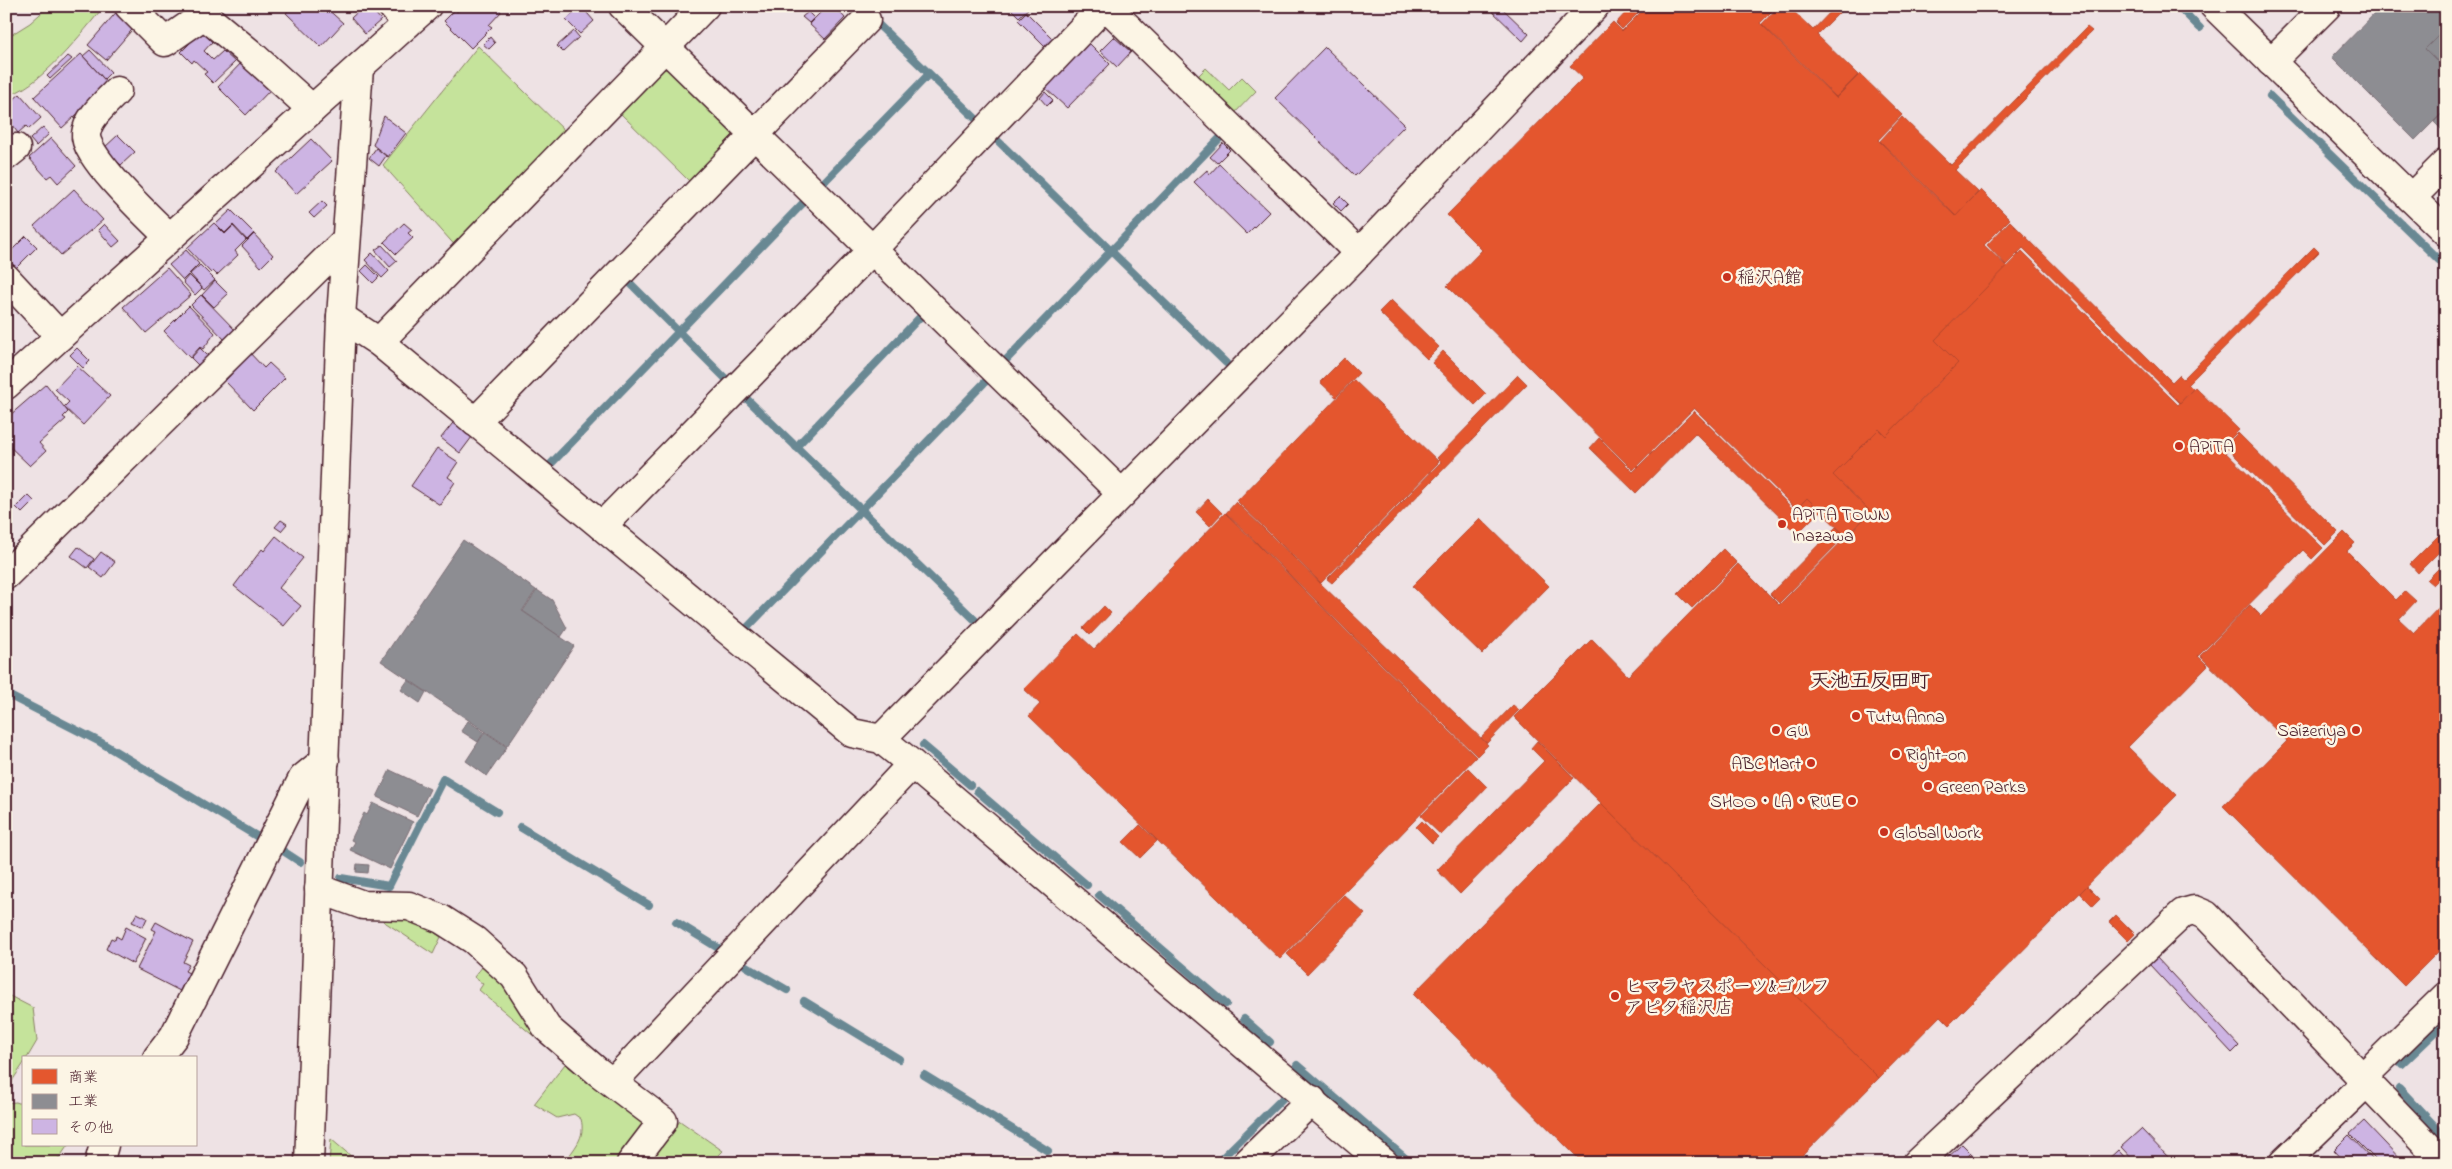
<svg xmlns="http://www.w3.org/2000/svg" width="2452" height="1169" font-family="'Indie Flower','Klee One',sans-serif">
  <rect width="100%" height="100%" fill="#eee2e4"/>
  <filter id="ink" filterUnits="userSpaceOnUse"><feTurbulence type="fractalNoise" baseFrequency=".02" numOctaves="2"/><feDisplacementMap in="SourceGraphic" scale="10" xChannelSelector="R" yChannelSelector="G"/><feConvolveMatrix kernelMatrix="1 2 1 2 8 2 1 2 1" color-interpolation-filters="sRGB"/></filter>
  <g filter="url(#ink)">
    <g fill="#c5e39b" stroke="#888163">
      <path d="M49,6H104C86,29 35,93 6,95V38L30,23Z"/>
      <path d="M478,46L570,136L459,250L383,165Z"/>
      <path d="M1206,68L1229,90L1242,77L1256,91L1232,116L1195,79Z"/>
      <path d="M668,69L735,133L689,181L617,110L656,70Z"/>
      <path d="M388,913L428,928L441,937L433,954L383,921Z"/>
      <path d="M483,966L502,981L537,1039L479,990L483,984L474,977Z"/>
      <path d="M6,994L33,1008L37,1041L27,1058H24V1063L6,1090Z"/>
      <path d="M565,1064L643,1121V1131L619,1163H564C574,1148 586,1138 581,1119L574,1114L557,1118L534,1104Z"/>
      <path d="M16,1102L24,1105V1145H68L56,1163H6V1103Z"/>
      <path d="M680,1121L723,1151L711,1163H648Z"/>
      <path d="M331,1139L359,1163H329Z"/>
    </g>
    <g fill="#e4572e" stroke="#b6462d">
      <path d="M1632,6H1645L1622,29L1616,23Z"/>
      <path d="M1647,6H1777L1760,23L1836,98L1860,74L1902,115L1878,140L1955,216L1981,190L2010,219L1984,245L2007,267L1935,340L1958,363L1886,436L1879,429L1833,475L1871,512L1846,536L1807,498L1796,509L1694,408L1633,470L1447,286L1482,250L1447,215L1583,78L1570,66L1613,22L1622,31Z"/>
      <path d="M1779,6H1788L1813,30L1836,6H1846L1817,35L1858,75L1836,97L1762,24Z"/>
      <path d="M2087,27L2092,31L1955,170L1978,192L1956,216L1880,141L1902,117L1951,165Z"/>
      <path d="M2010,221L2172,382L2179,375L2183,379L2314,247L2319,252L2188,384L2193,389L2180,403L2023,248L2006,265L1987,245Z"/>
      <path d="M2022,251L2178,405L2195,387L2239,430L2221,448L2323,548L2312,559L2303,550L2198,656L2208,666L2128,747L2177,795L1949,1025L1940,1016L1879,1078L1514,717L1592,639L1628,676L1738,564L1779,605L1871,512L1833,475L1879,429L1886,436L1958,363L1935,340Z"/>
      <path d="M1391,300L1439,347L1427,359L1379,312Z"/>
      <path d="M1443,351L1486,394L1475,405L1432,363Z"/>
      <path d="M1344,358L1359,373L1336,397L1320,382Z"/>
      <path d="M1518,375L1527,384L1332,583L1327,579L1441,462L1437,458Z"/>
      <path d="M1354,380L1439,462L1321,583L1237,501Z"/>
      <path d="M1694,411L1795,511L1807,498L1820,511L1797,534L1695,433L1636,493L1590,448L1599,438L1633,472Z"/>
      <path d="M2238,433L2338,532L2325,545L2225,446Z"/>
      <path d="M1208,499L1222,513L1210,526L1196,512Z"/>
      <path d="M1236,502L1488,745L1477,756L1226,513Z"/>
      <path d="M1225,513L1476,757L1280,959L1029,716L1040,704L1024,689L1078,634L1094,649Z"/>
      <path d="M1480,518L1549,586L1482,654L1412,586Z"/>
      <path d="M1836,527L1845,536L1779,603L1770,594Z"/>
      <path d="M2443,531L2446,535V545L2418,573L2410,564Z"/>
      <path d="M2344,532L2355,543L2347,551L2396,600L2405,591L2416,601L2399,619L2414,633L2446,600V944L2404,986L2223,806L2287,741L2200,656L2250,605L2261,616Z"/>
      <path d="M1723,549L1737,563L1692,608L1678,594Z"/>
      <path d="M2446,561V572L2433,585L2427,580Z"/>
      <path d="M1104,606L1111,613L1090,635L1083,628Z"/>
      <path d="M1513,705L1519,710L1487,743L1481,738Z"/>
      <path d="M1537,741L1574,778L1460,894L1437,870L1544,761L1531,748Z"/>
      <path d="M1468,768L1487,787L1441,835L1421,816Z"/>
      <path d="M1601,803L1879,1078L1795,1163H1583L1413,994Z"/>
      <path d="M1422,821L1438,837L1432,843L1416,827Z"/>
      <path d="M1140,825L1157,841L1140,858L1123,842Z"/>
      <path d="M2087,886L2100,899L2093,906L2080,893Z"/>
      <path d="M1344,895L1365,914L1307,974L1287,954Z"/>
      <path d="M2116,915L2135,934L2128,941L2109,922Z"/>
    </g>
    <g fill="#8d8d92" stroke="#796c73">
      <path d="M2382,6H2446V28L2425,49L2446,70V109L2415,140L2332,57Z"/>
      <path d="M2446,28V41L2441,47L2446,52V69L2425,49Z"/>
      <path d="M2446,110V126L2442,130L2434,122Z"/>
      <path d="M463,540L536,590L522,611L574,646L507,746L381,661Z"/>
      <path d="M537,590L552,600L567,628L561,637L523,611Z"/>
      <path d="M408,680L426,692L420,703L401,690Z"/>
      <path d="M468,721L484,732L478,742L461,731Z"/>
      <path d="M485,732L507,747L487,776L466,761Z"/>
      <path d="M390,770L430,789L417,816L377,797Z"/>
      <path d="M373,803L413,822L390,869L350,850L355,842L351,840L364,813L367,815Z"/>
      <path d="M357,864L369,865L368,873L356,872Z"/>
    </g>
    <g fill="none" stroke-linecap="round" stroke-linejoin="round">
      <g stroke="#698893" stroke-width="8">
        <path d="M859,6L976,119"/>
        <path d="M2178,6L2200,28"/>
        <path d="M2270,96L2446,267"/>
        <path d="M996,139L1226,363"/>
        <path d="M822,184L929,74"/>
        <path d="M628,281L725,378"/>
        <path d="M1006,360L1219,139"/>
        <path d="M747,399L975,620"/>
        <path d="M796,447L922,315"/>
        <path d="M544,471L804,202"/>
        <path d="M743,632L985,382"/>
        <path d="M6,694L100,742L263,840"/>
        <path d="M923,745L970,785"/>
        <path d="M977,791L1087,885"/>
        <path d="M520,827L649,905"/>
        <path d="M277,847L300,862"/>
        <path d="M341,878L389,886L443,779L497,812"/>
        <path d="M1099,895L1226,1004"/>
        <path d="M676,922L720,949"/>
        <path d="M746,966L787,990"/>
        <path d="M804,1001L899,1059"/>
        <path d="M1244,1019L1270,1042"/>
        <path d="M2402,1064L2446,1022"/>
        <path d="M1297,1065L1411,1163"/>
        <path d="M924,1075L1048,1151"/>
        <path d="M2399,1088L2446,1138"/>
        <path d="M1217,1163L1282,1099"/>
      </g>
    </g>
    <g fill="#cdb4e3" stroke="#4a1f2b">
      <path d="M144,6H165L154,17Z"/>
      <path d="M292,6H324L343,23L321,47L286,13Z"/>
      <path d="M364,6H369L381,20L365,34L351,18Z"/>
      <path d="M464,6H502L499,9L501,12L489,25L492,27L471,48L444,21L455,10L457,12Z"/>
      <path d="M581,6L594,21L580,34L566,20Z"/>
      <path d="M827,6H834L845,18L825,39L809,24Z"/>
      <path d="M1008,6H1031L1019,17Z"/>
      <path d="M1487,6H1500L1529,34L1523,41Z"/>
      <path d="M119,9L137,24L106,60L88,45Z"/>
      <path d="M808,12L814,18L809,23L802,17Z"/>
      <path d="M1026,12L1055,41L1047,49L1018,20Z"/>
      <path d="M202,31L212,42L204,51L213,60L223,51L235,62L213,83L204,74L207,72L194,60L192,63L181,52Z"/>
      <path d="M574,31L579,37L563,52L557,46Z"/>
      <path d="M490,37L495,43L489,49L483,44Z"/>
      <path d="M1114,37L1131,52L1117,67L1100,51Z"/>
      <path d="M1089,43L1110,64L1067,108L1045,88Z"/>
      <path d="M1325,47L1405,125L1355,176L1275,98Z"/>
      <path d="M90,50L111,72L104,79L83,56Z"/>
      <path d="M81,54L112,88L86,106L62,128L34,97Z"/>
      <path d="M68,56L72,59L50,79L47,76Z"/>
      <path d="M245,59L273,87L246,115L218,87Z"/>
      <path d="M1045,92L1053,100L1047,106L1040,98Z"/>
      <path d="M20,94L41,118L29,129L26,126L18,133L11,124L6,128V106Z"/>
      <path d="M384,116L406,133L388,157L373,145Z"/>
      <path d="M43,127L49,134L36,146L30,139Z"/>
      <path d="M118,135L135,152L121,165L104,148Z"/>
      <path d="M51,138L76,166L58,183L51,175L47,178L29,158Z"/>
      <path d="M311,139L332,161L296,194L276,172Z"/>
      <path d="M1223,143L1230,150L1217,163L1210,157Z"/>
      <path d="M376,148L386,156L379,166L369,158Z"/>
      <path d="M1219,164L1269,212L1247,234L1194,182L1207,170L1210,174Z"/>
      <path d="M74,189L103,220L61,255L34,226Z"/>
      <path d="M1340,196L1348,204L1341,211L1333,203Z"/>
      <path d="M322,201L327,206L314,218L309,213Z"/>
      <path d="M231,210L254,233L247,240L233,225L225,233L216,224Z"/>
      <path d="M214,223L225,234L233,226L246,240L235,251L238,255L217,275L213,271L211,273L187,248Z"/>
      <path d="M404,223L412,230L408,233L413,238L396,254L384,242Z"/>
      <path d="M104,224L120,241L113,247L98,230Z"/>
      <path d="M254,234L273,255L261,267L242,246Z"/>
      <path d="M26,236L37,247L15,269L6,261V256Z"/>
      <path d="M382,245L397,261L390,267L375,250Z"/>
      <path d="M186,250L199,264L183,280L169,265Z"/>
      <path d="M372,253L389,271L382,278L365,260Z"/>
      <path d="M200,265L215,280L204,290L190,274Z"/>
      <path d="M367,265L379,277L373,283L361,271Z"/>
      <path d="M167,268L191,295L146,333L123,307Z"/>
      <path d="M189,275L202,288L195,295L183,282Z"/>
      <path d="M215,281L228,294L214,307L202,295Z"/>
      <path d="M201,295L238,333L228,343L191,305Z"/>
      <path d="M189,306L215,333L203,349L200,347L190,358L164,331Z"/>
      <path d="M77,348L90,361L83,368L70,355Z"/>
      <path d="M200,348L212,360L202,369L191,358Z"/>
      <path d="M248,351L264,368L269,363L285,378L253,410L225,381L237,368L234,365Z"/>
      <path d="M77,366L110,396L83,425L64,407L69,402L55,389Z"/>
      <path d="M46,384L68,412L63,417L66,419L39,443L46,451L30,466L6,443V414L9,416Z"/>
      <path d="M456,419L475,433L460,453L441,438Z"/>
      <path d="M437,448L458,462L448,477L455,482L440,505L411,486Z"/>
      <path d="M28,495L34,501L22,513L16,507Z"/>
      <path d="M281,520L287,524L281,531L275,527Z"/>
      <path d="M276,536L303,558L279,588L301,606L284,626L234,586L262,549L264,551Z"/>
      <path d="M78,547L94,559L87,568L71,556Z"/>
      <path d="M101,552L115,562L103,578L89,567Z"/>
      <path d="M137,913L147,918L143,927L132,922Z"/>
      <path d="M156,922L193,942L183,962L189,965L185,971L189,973L180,991L137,969L156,931L152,929Z"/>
      <path d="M126,927L146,938L133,964L106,949L111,938L115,940L116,936L121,939Z"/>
      <path d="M2156,957L2239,1046L2232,1053L2149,964Z"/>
      <path d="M2364,1121L2404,1163H2379L2350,1134Z"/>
      <path d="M2141,1129L2169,1158L2164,1163H2136L2121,1147Z"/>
      <path d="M2349,1135L2376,1163H2346L2334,1150Z"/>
      <path d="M1962,1144L1971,1153L1961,1163H1942Z"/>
      <path d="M2118,1150L2130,1163H2104Z"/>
      <path d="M1972,1154L1980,1163H1963Z"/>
    </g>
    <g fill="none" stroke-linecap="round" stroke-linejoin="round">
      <defs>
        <g id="minor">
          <path d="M129,6L165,42L204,15L250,53L312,109"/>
          <path d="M392,6L407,24"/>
          <path d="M623,6L1122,494"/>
          <path d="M1106,6L1359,253"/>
          <path d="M2214,6L2446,232"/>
          <path d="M2271,62L2327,6"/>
          <path d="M117,91C106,103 88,117 86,134C83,156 152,220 169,237"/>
          <path d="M6,156L16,148"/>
          <path d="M2411,198L2446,163"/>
          <path d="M6,278L60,336"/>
          <path d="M341,317L379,342L852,733L881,739L912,764L1384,1163"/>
          <path d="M379,342L705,6"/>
          <path d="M6,385L427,6"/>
          <path d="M475,422L866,20"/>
          <path d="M602,526L872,250L1104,6"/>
          <path d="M6,575L346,240"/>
          <path d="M881,739L1359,253L1595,6"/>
          <path d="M319,889L363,905L409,906L441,919L474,940L514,976L547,1028L597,1071L663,1121L631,1163"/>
          <path d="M157,1058L174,1036L303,778L325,760"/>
          <path d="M2363,1077L2446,996"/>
          <path d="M613,1082L912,764"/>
          <path d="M99,1163L104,1145"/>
          <path d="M309,1163L341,317L359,68"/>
          <path d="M1247,1163L1312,1100"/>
          <path d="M1917,1163L2183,913L2194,910L2206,915L2444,1163"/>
          <path d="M2283,1163L2367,1082"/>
        </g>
      </defs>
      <use href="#minor" stroke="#4a1f2b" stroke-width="31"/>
      <use href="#minor" stroke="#fcf5e5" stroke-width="28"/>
    </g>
  </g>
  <g fill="#c8321e" stroke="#fcf5e5" stroke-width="2">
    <circle cx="1727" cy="277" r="5"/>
    <circle cx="2179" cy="446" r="5"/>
    <circle cx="1782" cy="524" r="5"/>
    <circle cx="1856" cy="716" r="5"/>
    <circle cx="1776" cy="730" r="5"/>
    <circle cx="2356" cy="730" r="5"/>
    <circle cx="1896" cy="754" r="5"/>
    <circle cx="1811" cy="763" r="5"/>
    <circle cx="1928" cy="786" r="5"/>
    <circle cx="1852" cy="801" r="5"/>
    <circle cx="1884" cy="832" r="5"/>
    <circle cx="1615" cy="996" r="5"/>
  </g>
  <g text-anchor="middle" stroke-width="5" stroke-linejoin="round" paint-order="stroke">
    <g font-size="18" fill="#4a1f2b" stroke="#fcf5e5" text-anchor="start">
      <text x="1737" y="283">稲沢A館</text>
      <text x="2189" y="452">APiTA</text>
      <text x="1792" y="520">APiTA TOWN<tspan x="1792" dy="21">Inazawa</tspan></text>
      <text x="1866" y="722">Tutu Anna</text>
      <text x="1786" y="736">GU</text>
      <text x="2346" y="736" text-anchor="end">Saizeriya</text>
      <text x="1906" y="760">Right-on</text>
      <text x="1801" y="769" text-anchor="end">ABC Mart</text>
      <text x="1938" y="792">Green Parks</text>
      <text x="1842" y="807" text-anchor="end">SHOO・LA・RUE</text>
      <text x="1894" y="838">Global Work</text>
      <text x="1625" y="992">ヒマラヤスポーツ&amp;ゴルフ<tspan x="1625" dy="21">アピタ稲沢店</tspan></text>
    </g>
    <g font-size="20" font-weight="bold" fill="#4a1f2b" stroke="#fcf5e5">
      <text x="1870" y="687">天池五反田町</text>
    </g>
  </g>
  <rect width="2452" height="1169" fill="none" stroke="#fcf5e5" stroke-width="25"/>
  <rect x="12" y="12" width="2427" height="1144" fill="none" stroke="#4a1f2b" stroke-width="2" filter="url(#ink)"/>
  <rect x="22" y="1056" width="175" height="90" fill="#fcf5e5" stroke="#b59f9b"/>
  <rect x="32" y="1069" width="25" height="15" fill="#e4572e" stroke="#b59f9b"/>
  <text x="68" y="1082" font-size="15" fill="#4a1f2b">商業</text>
  <rect x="32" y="1094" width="25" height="15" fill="#8d8d92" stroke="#b59f9b"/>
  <text x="68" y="1106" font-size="15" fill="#4a1f2b">工業</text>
  <rect x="32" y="1119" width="25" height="15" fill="#cdb4e3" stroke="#b59f9b"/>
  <text x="68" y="1132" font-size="15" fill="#4a1f2b">その他</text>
</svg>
